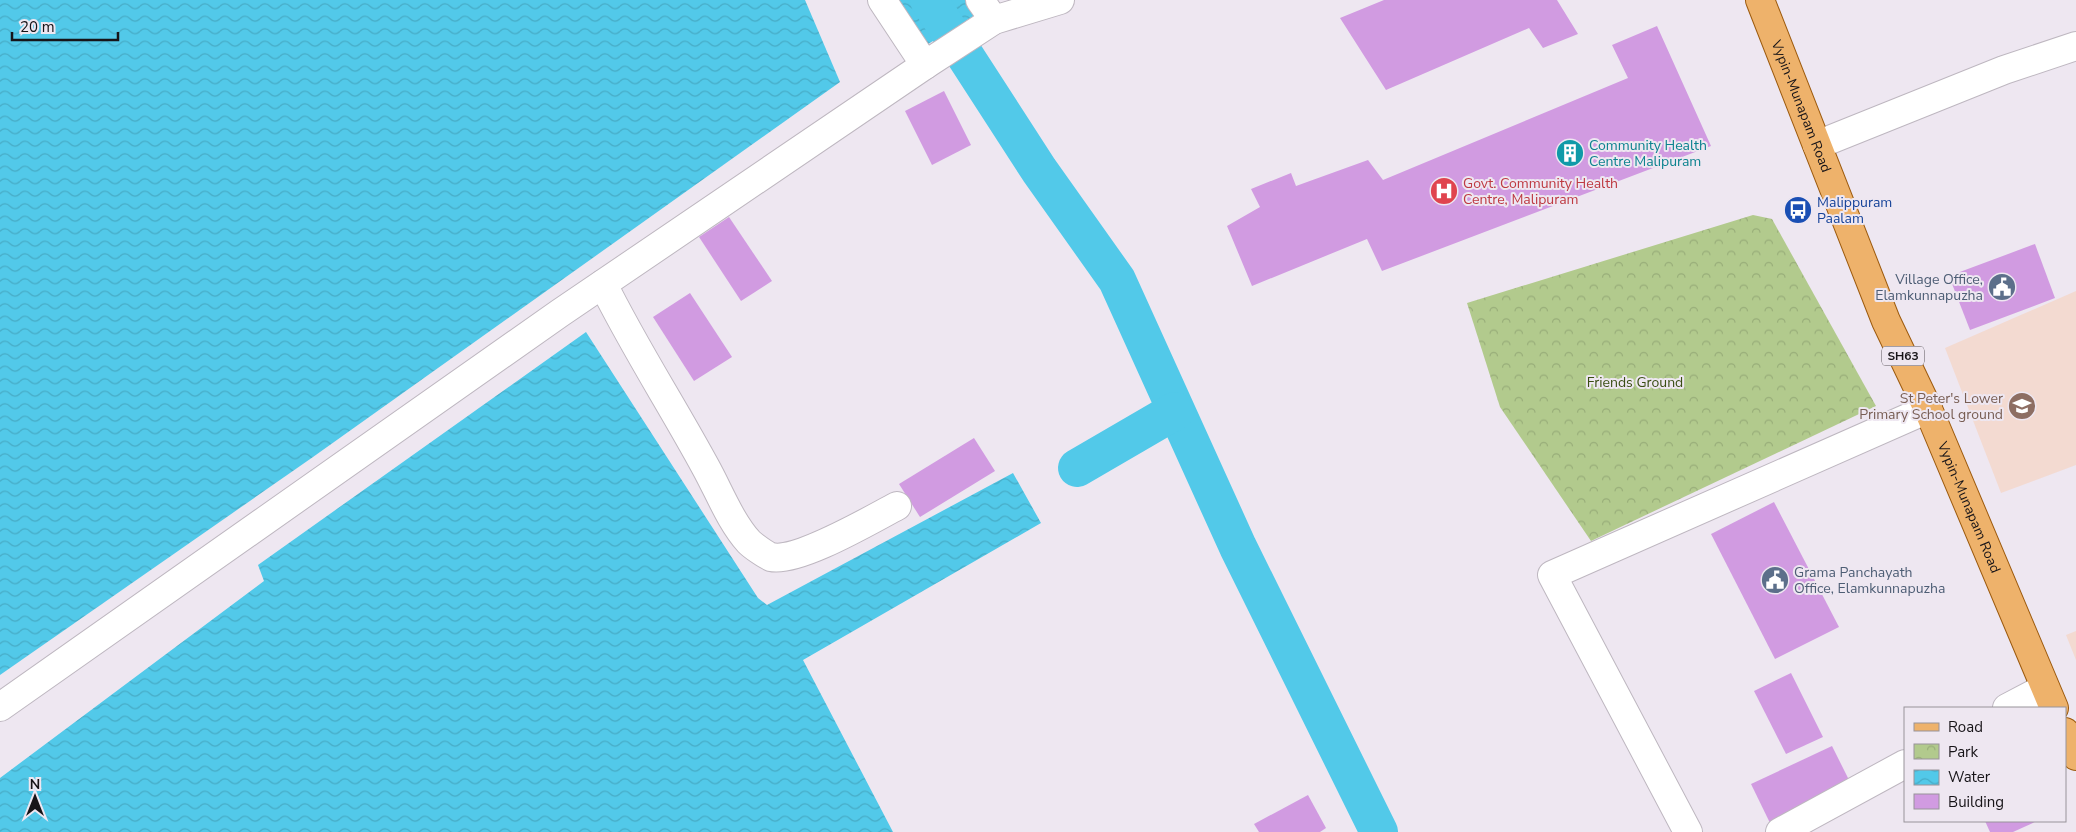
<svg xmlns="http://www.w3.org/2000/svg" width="2076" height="832" font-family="'Nunito Sans',sans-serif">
  <defs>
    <pattern id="park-crowns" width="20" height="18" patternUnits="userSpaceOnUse" patternTransform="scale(1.25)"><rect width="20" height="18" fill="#b2ca8d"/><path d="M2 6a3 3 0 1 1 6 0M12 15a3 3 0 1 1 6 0" fill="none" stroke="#98ad79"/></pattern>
    <pattern id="water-waves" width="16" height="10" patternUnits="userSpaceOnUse" patternTransform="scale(1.25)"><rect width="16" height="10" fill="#52c9e9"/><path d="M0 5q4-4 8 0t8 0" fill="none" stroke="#47acc7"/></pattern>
  </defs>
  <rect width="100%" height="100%" fill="#eee7f1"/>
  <g fill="#f3dad1">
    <path d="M2076,291V465L2001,493L1945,348Z"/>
    <path d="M2076,631V660L2066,635Z"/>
  </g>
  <path fill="url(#park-crowns)" d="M1753,215L1772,219L1876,406L1591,541L1500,407L1467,303Z"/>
  <g fill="url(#water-waves)">
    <path d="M0,0H805L840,82L313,457L0,675Z"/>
    <path d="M896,0H976L982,11L920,49Z"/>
    <path d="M586,332L758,598L767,605L1013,473L1041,523L803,660L893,832H0V778L264,581L258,565Z"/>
  </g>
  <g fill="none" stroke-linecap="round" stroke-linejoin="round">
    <g stroke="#52c9e9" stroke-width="38">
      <path d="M929,0L1039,170L1117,280L1238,547L1379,832"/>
      <path d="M1077,468L1175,411"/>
    </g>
  </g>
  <g fill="#d19be1">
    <path d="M1384,0H1557L1578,34L1543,48L1529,28L1386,90L1340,18Z"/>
    <path d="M1657,26L1711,146L1382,271L1367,239L1252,286L1227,226L1260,207L1251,189L1291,173L1296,186L1368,160L1383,180L1628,78L1612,45Z"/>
    <path d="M944,91L971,145L932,165L905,111Z"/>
    <path d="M729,217L772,281L741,301L699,237Z"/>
    <path d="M2035,244L2055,298L1970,330L1949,276Z"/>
    <path d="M690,293L732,357L694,381L653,317Z"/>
    <path d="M974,438L995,471L920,517L899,484Z"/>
    <path d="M1774,502L1839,627L1775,659L1711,534Z"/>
    <path d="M1791,673L1823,737L1786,754L1754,691Z"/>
    <path d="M1832,746L1851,784L1770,823L1751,784Z"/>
    <path d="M1308,795L1326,828L1320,832H1259L1254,824Z"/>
    <path d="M1985,821H2037L2013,832H1990Z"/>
  </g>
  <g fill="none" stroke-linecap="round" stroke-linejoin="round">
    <defs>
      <g id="minor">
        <path d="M882,0L925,65"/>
        <path d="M980,0L994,20"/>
        <path d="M1817,145L2004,70L2076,46"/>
        <path d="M603,284C634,347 672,405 705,466C719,491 730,521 749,542C753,546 766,555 771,557C798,563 872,519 897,506"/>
        <path d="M0,707L560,313L925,65L994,20L1060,0"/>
        <path d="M2007,708L2045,688"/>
        <path d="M1688,832L1552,575L1928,409"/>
        <path d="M1780,832L1905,764"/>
      </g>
      <g id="major">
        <path id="s1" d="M1760,0L1886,321L1928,409L2054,708"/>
        <path d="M2065,732L2076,756"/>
      </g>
    </defs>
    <use href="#minor" stroke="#beb7c0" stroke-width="30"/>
    <use href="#major" stroke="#9c5a0e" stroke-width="30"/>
    <use href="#minor" stroke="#fff" stroke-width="28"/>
    <use href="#major" stroke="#eeb26b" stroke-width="28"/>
  </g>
  <defs>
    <symbol id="building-disc" viewBox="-11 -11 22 22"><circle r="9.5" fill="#0f9aa8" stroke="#eee7f1"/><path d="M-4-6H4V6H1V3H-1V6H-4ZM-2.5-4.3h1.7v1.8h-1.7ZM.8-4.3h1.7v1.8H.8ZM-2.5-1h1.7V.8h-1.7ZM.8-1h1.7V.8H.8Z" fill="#fff"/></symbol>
    <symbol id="hospital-disc" viewBox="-11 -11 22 22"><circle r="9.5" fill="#e0444e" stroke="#eee7f1"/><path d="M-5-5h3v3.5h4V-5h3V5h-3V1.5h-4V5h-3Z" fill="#fff"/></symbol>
    <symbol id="bus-disc" viewBox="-11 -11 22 22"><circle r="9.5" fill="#1a4fb4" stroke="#eee7f1"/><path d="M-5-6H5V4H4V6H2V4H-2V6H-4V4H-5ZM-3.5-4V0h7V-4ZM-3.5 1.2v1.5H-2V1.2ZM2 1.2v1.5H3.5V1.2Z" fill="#fff"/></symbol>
    <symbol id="civic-disc" viewBox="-11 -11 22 22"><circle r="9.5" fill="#5c6f8a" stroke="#eee7f1"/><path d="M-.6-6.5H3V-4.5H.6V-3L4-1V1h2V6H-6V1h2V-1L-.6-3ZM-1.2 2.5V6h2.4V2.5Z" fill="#fff"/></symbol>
    <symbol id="school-disc" viewBox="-11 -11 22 22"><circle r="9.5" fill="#8d6e63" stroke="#eee7f1"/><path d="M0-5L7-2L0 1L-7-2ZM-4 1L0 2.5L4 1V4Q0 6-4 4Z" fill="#fff"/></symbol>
  </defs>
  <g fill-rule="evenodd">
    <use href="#building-disc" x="1554" y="137" width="32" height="32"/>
    <use href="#hospital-disc" x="1428" y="175" width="32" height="32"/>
    <use href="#bus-disc" x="1782" y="194" width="32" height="32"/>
    <use href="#civic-disc" x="1986" y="271" width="32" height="32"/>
    <use href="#school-disc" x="2006" y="390" width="32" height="32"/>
    <use href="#civic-disc" x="1759" y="564" width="32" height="32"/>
  </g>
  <g text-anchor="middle" stroke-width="4" stroke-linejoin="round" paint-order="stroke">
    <rect fill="#eee7f1" stroke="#585359" stroke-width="1" x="1882" y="346.5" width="42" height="19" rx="4"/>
    <g font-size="12" font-weight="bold" fill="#171418">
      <text x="1903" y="360">SH63</text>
    </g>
    <g font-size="14" fill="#171418" stroke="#eee7f1">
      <text dy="5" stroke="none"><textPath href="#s1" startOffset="114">Vypin-Munapam Road</textPath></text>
      <text dy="5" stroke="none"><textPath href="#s1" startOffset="549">Vypin-Munapam Road</textPath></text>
    </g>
    <g font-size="14" fill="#0d838f" stroke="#eee7f1" text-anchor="start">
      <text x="1589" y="150">Community Health<tspan x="1589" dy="16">Centre Malipuram</tspan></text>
    </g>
    <g font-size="14" fill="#be3a42" stroke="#eee7f1" text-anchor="start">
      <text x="1463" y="188">Govt. Community Health<tspan x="1463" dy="16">Centre, Malipuram</tspan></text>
    </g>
    <g font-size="14" fill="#164399" stroke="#eee7f1" text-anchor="start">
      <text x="1817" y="207">Malippuram<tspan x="1817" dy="16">Paalam</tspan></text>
    </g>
    <g font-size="14" fill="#4e5e75" stroke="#eee7f1" text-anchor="end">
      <text x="1983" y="284">Village Office,<tspan x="1983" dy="16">Elamkunnapuzha</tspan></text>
      <text x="1794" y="577" text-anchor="start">Grama Panchayath<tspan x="1794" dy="16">Office, Elamkunnapuzha</tspan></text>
    </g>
    <g font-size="14" fill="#3a4e13" stroke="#eee7f1">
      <text x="1635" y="387">Friends Ground</text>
    </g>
    <g font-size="14" fill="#785e54" stroke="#eee7f1" text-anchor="end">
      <text x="2003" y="403">St Peter's Lower<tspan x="2003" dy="16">Primary School ground</tspan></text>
    </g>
  </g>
  <rect x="1904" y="707" width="162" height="115" fill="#eee7f1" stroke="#98939a"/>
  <rect x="1914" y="723" width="25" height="8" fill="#eeb26b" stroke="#98939a"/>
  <text x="1948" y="732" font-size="15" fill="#171418">Road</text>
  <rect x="1914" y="744" width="25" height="15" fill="url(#park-crowns)" stroke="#98939a"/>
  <text x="1948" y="757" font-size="15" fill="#171418">Park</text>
  <rect x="1914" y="770" width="25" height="15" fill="url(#water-waves)" stroke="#98939a"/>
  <text x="1948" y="782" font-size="15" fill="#171418">Water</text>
  <rect x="1914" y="794" width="25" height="15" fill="#d19be1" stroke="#98939a"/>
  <text x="1948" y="807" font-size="15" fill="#171418">Building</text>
  <g transform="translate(35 797)" stroke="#eee7f1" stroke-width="4" paint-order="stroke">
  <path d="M0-4L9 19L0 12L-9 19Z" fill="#171418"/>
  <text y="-8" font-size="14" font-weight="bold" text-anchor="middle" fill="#171418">N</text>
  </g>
  <path d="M12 32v8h106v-8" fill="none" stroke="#171418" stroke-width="2.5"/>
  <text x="20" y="32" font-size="15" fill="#171418" stroke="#eee7f1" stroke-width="4" paint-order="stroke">20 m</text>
</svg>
